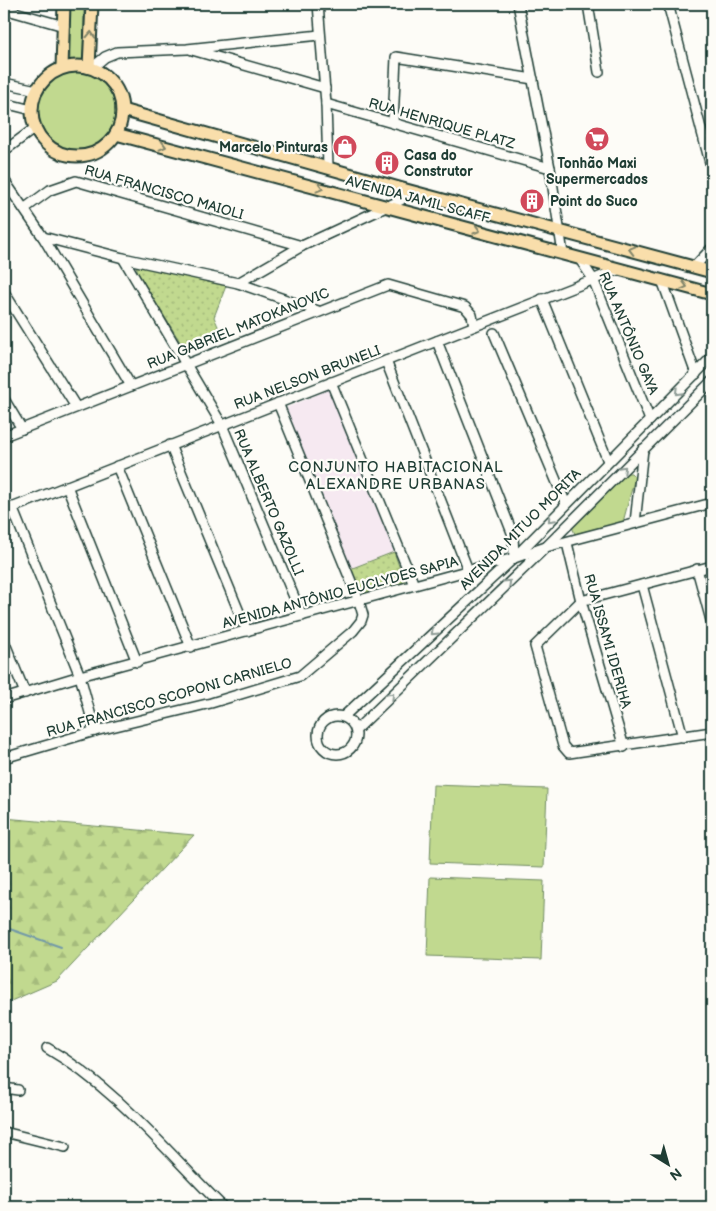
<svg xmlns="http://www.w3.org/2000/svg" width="716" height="1211" font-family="'Balsamiq Sans',sans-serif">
  <defs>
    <pattern id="forest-firs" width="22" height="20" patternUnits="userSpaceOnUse" patternTransform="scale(1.25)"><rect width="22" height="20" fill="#c1d98f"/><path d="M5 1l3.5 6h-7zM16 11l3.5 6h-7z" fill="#a5bb7c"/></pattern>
    <pattern id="park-dots" width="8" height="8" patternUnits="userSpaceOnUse" patternTransform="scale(1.25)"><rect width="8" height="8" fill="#c1d98f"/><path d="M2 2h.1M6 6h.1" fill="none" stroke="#a5bb7c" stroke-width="1.8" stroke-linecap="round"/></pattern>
  </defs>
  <rect width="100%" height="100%" fill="#fdfcf7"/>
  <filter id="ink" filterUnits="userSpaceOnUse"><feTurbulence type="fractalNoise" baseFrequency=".02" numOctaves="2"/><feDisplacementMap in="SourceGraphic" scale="10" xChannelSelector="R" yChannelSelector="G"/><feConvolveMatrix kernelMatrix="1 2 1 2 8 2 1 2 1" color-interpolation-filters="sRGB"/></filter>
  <g filter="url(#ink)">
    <path fill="#f6e9f1" d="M330,389L394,552L350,569L286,408Z"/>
    <g fill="#c1d98f" stroke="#708b62">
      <path d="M70,4H84L83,61H70Z"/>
      <circle cx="77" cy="110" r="41"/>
      <path d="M626,473H631L635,477L623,522L575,534L572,527Z"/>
      <path d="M433,785L547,789L544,867L430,863Z"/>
      <path d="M430,877L544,881L541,960L427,956Z"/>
    </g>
    <path fill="url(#forest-firs)" stroke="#708b62" d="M4,818L194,835L57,981L4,1004Z"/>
    <g fill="url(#park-dots)" stroke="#708b62">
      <path d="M136,265L226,286L214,317L223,338L185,350L138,273Z"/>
      <path d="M394,552L405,583L361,597L350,569Z"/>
    </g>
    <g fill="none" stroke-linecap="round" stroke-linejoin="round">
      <path stroke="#7299a8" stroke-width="2" d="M4,927L61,947"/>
      <defs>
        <g id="minor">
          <path d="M318,4L326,104L328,167"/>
          <path d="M518,4L550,168L563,254"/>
          <path d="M588,4L599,72"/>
          <path d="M668,4L712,170"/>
          <path d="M318,5L328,4"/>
          <path d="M4,9L64,26"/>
          <path d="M192,50L325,88"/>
          <path d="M92,68L105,57L117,52L187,49L320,35"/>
          <path d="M4,83L37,90"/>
          <path d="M4,103L32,110"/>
          <path d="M326,104L550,168"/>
          <path d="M393,123L396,57L533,79"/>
          <path d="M4,151L35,128"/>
          <path d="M4,180L43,237L131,386"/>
          <path d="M24,209L50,190L76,181L302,246"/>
          <path d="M43,237L123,258L238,283L318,311"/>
          <path d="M123,258L222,425L302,616"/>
          <path d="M579,258L593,279L650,420"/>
          <path d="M694,267L712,248"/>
          <path d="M662,280L696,374"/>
          <path d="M238,283L302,246L401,200L406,190"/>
          <path d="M4,292L76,407"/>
          <path d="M542,299L608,461"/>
          <path d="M494,333L566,504"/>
          <path d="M437,341L513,535L514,558"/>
          <path d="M386,361L468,570"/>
          <path d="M331,382L414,585"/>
          <path d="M4,399L22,429"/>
          <path d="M4,436L388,285L465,307L472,315L474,326"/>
          <path d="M170,445L247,631"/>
          <path d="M117,466L191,647"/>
          <path d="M67,486L137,662"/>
          <path d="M12,507L80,676L95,731"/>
          <path d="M4,511L620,269"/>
          <path d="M635,523L643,449"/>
          <path d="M567,543L581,601L624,747"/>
          <path d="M712,566L581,601L535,646L563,746L569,753L712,732"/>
          <path d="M697,569L712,624"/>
          <path d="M642,585L683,737"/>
          <path d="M4,641L25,693"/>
          <path d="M4,699L80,676L514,558L546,547L712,503"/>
          <circle cx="337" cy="735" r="19"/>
          <path d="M343,717L514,558L712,357"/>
          <path d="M356,730L546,547L712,381"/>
          <path d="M4,758L95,731L211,703L300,676L353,631L361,621L363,615L359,601L278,403"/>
          <path d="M47,1048C116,1088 167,1152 223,1207"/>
          <path d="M4,1088L18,1090"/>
          <path d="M4,1132L65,1147"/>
        </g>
        <g id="major">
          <circle cx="77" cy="111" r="45"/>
          <path d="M89,67L92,4"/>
          <path d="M62,68L64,4"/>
          <path d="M122,110L406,190L712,272"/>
          <path d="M116,134L712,294"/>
        </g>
      </defs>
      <use href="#minor" stroke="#1f3d34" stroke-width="12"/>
      <use href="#major" stroke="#1f3d34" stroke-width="15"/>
      <use href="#minor" stroke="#fdfcf7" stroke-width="9"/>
      <use href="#major" stroke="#f9deab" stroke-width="11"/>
    </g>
    <defs><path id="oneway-chevron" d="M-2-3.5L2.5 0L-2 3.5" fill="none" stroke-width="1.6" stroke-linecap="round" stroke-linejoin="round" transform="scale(1.25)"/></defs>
    <g stroke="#81856a">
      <use href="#oneway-chevron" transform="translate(91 35) rotate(-87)"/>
      <use href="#oneway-chevron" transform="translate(163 146) rotate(15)"/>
      <use href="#oneway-chevron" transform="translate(320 188) rotate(15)"/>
      <use href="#oneway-chevron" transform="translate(477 230) rotate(16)"/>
      <use href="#oneway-chevron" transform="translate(632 250) rotate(-165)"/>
      <use href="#oneway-chevron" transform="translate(684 286) rotate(15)"/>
    </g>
    <g stroke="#8e9c96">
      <use href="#oneway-chevron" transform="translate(678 392) rotate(135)"/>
      <use href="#oneway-chevron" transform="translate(623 469) rotate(-45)"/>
      <use href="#oneway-chevron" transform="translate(551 519) rotate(134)"/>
      <use href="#oneway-chevron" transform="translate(508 583) rotate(-44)"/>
      <use href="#oneway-chevron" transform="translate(434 632) rotate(137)"/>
      <use href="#oneway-chevron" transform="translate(391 696) rotate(-44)"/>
    </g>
  </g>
  <defs>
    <symbol id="supermarket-disc" viewBox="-11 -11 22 22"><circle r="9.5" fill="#d1495b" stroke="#fdfcf7"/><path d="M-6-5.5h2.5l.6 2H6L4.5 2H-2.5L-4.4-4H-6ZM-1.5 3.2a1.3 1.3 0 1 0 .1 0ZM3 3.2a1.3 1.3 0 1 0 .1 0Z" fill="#fff"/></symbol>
    <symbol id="shop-disc" viewBox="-11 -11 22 22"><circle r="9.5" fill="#d1495b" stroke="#fdfcf7"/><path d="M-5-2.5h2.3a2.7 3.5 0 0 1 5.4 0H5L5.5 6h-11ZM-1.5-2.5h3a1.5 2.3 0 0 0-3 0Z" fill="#fff"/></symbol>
    <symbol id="building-disc" viewBox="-11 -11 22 22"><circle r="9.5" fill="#d1495b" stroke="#fdfcf7"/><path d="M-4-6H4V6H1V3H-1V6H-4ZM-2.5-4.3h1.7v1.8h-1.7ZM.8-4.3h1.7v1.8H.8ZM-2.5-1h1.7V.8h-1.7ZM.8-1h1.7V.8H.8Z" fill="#fff"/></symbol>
  </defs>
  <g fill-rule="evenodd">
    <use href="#supermarket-disc" x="583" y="125" width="28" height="28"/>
    <use href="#shop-disc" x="331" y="133" width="28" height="28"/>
    <use href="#building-disc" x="373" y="149" width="28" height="28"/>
    <use href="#building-disc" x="518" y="187" width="28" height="28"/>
  </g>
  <g text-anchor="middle" stroke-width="4.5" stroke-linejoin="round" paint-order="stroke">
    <g font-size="14" fill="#1f3d34" stroke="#fdfcf7">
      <text transform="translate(442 123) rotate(16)" y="5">RUA HENRIQUE PLATZ</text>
      <text transform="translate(164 192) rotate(16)" y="5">RUA FRANCISCO MAIOLI</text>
      <text transform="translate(418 199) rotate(15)" y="5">AVENIDA JAMIL SCAFF</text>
      <text transform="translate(238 328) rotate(-22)" y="5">RUA GABRIEL MATOKANOVIC</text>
      <text transform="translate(629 333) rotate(67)" y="5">RUA ANTÔNIO GAYA</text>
      <text transform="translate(307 377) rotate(-21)" y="5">RUA NELSON BRUNELI</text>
      <text transform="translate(269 502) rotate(67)" y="5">RUA ALBERTO GAZOLLI</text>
      <text transform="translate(520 529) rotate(-45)" y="5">AVENIDA MITUO MORITA</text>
      <text transform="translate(340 592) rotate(-15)" y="5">AVENIDA ANTÔNIO EUCLYDES SAPIA</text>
      <text transform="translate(608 641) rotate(74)" y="5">RUA ISSAMI IDERIHA</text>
      <text transform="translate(169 697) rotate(-16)" y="5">RUA FRANCISCO SCOPONI CARNIELO</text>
    </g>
    <g font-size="14" font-weight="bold" fill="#1f3d34" stroke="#fdfcf7" text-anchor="start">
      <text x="328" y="152" text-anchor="end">Marcelo Pinturas</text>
      <text x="404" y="160">Casa do<tspan x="404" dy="16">Construtor</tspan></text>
      <text x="597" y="168" text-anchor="middle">Tonhão Maxi<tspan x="597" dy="16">Supermercados</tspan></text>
      <text x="550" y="206">Point do Suco</text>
    </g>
    <g font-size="15" letter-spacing="1" fill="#1f3d34" stroke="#fdfcf7">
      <text x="396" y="472">CONJUNTO HABITACIONAL<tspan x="396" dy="17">ALEXANDRE URBANAS</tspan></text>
    </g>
  </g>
  <rect width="716" height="1211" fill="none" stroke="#fdfcf7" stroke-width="20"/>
  <rect x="10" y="10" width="696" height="1191" fill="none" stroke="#1f3d34" stroke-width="2" filter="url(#ink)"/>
  <g transform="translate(668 1164) rotate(143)" stroke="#fdfcf7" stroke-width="4" paint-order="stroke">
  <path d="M0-4L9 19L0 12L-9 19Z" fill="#1f3d34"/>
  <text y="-8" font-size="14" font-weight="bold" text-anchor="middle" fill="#1f3d34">N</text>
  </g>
</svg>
